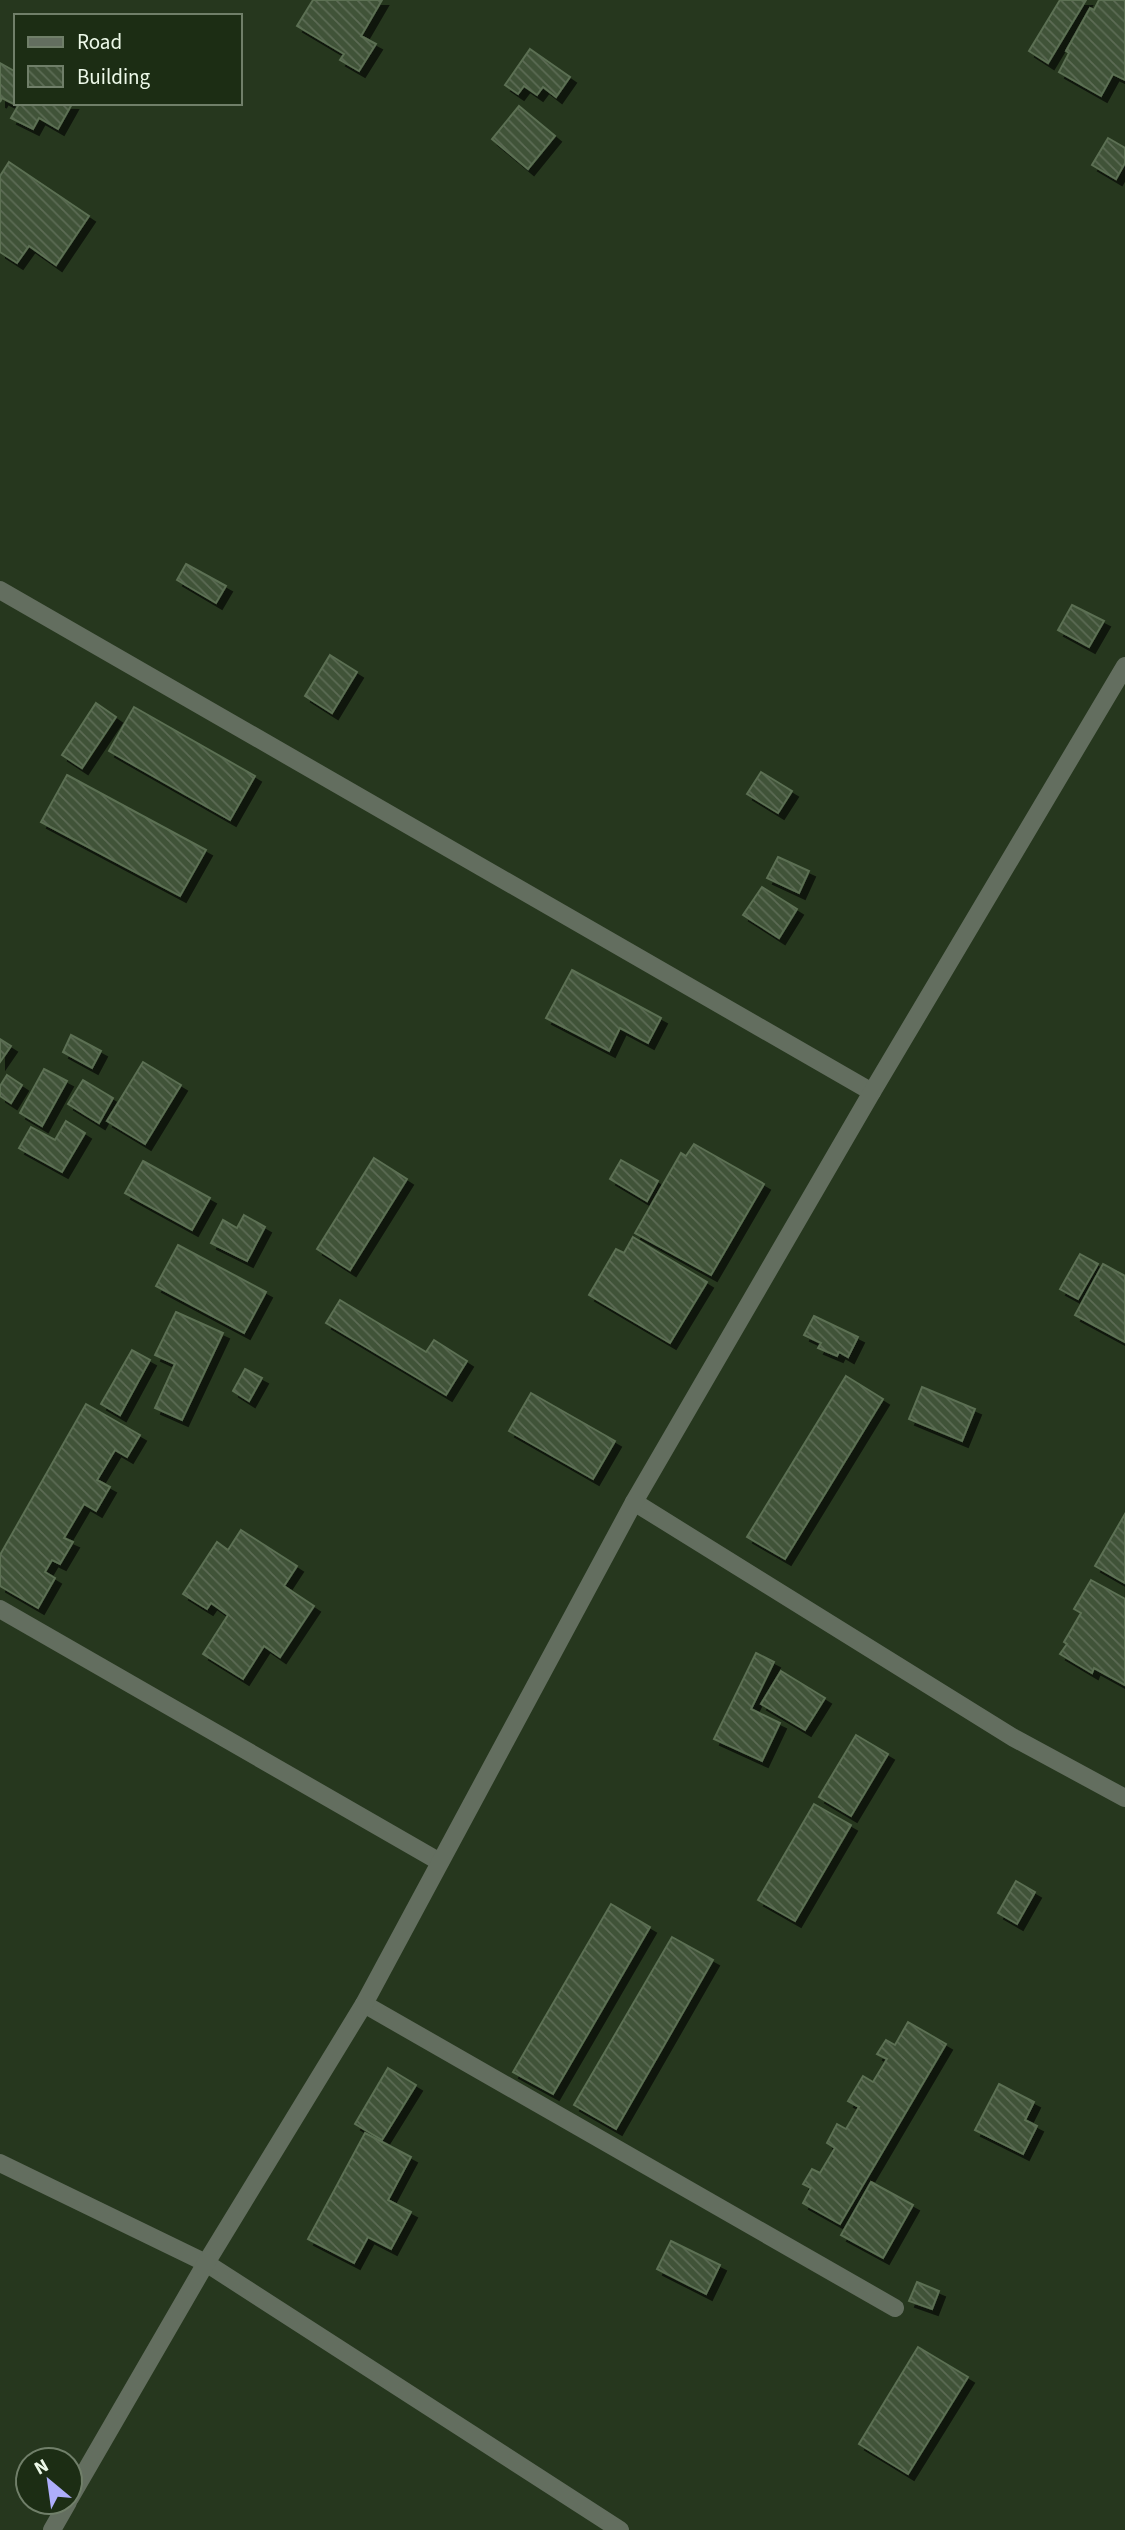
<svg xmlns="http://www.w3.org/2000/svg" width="1125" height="2530" font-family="'Source Sans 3',sans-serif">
  <defs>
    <pattern id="building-back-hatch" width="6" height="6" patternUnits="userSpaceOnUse" patternTransform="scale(1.75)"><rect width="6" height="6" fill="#405238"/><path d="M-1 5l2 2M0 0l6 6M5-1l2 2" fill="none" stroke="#5c6c55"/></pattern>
    <filter id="shadow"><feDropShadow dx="6" dy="6" stdDeviation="0" flood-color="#0009"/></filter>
  </defs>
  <rect width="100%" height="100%" fill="#26371e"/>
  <g fill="url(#building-back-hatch)" stroke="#5b6f53" stroke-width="2" filter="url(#shadow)">
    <path d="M313,0H382L361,36L376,44L359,71L340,60L344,54L297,26Z"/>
    <path d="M1060,0H1086L1048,63L1029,51Z"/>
    <path d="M1099,0H1125V80L1113,74L1101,96L1059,72L1069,53L1066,51L1090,8L1094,10Z"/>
    <path d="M530,49L570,77L556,97L543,87L537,95L524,86L518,94L505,85Z"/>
    <path d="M0,63L16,72V103L72,104L58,129L39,118L33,129L11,118L18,106L2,98L0,102Z"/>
    <path d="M519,106L555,136L528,169L492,139Z"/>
    <path d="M1108,138L1125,148V163L1116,179L1092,165Z"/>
    <path d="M9,162L89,216L56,265L29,246L17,263L0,252V176Z"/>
    <path d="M186,564L226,586L216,603L177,580Z"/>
    <path d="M1072,605L1104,621L1089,647L1058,630Z"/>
    <path d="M330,655L357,672L332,713L305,696Z"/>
    <path d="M96,703L116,717L82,768L62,755Z"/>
    <path d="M134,707L255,776L230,820L109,751Z"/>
    <path d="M761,772L792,791L778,813L747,794Z"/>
    <path d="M67,775L206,850L180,896L41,822Z"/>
    <path d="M778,857L809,871L799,893L767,878Z"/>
    <path d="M762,887L797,909L779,938L743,915Z"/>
    <path d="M572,970L661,1018L648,1043L620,1028L609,1051L546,1018Z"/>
    <path d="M71,1035L101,1051L92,1068L63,1052Z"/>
    <path d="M0,1039L11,1046L0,1062Z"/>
    <path d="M143,1062L181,1085L145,1144L107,1121Z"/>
    <path d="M44,1069L67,1081L42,1126L20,1113Z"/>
    <path d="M7,1075L22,1085L11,1103L0,1096V1086Z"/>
    <path d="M83,1080L113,1098L99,1123L68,1104Z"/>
    <path d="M66,1121L85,1133L62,1172L19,1148L31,1127L55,1140Z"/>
    <path d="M694,1144L764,1184L711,1275L635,1233L681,1153L686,1156Z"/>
    <path d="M374,1158L407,1179L350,1270L317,1249Z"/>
    <path d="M621,1160L658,1181L647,1201L610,1179Z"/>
    <path d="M143,1161L210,1198L192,1230L125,1193Z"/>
    <path d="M244,1215L265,1227L247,1261L211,1243L223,1220L237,1228Z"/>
    <path d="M633,1237L707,1282L670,1343L589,1295L616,1249L624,1253Z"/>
    <path d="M178,1245L266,1292L244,1333L156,1286Z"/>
    <path d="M1080,1254L1098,1264L1078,1299L1060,1289Z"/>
    <path d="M1103,1264L1125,1276V1342L1075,1315Z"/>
    <path d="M340,1300L426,1352L434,1340L467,1361L446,1395L326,1323Z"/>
    <path d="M176,1312L223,1333L182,1420L155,1408L175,1364L155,1355Z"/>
    <path d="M814,1316L858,1337L848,1357L839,1352L837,1356L818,1348L821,1343L804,1335Z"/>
    <path d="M132,1350L150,1360L120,1415L101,1404Z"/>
    <path d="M245,1369L262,1378L249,1401L233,1391Z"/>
    <path d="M846,1376L883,1399L785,1559L747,1537Z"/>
    <path d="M922,1387L975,1409L962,1441L909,1419Z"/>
    <path d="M531,1393L615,1441L593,1479L509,1431Z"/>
    <path d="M86,1404L140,1435L127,1457L115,1450L97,1480L110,1487L96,1511L84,1504L64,1538L73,1542L60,1564L52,1560L45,1572L55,1578L38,1608L0,1586V1555Z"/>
    <path d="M1125,1514V1583L1095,1566Z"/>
    <path d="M241,1530L297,1566L284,1586L314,1606L280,1657L264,1646L243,1679L203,1654L228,1615L211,1603L207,1609L183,1594L217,1542L228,1550Z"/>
    <path d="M1091,1580L1125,1599V1685L1094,1668L1092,1673L1060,1654L1067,1644L1064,1642L1081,1613L1074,1609Z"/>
    <path d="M756,1653L774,1662L751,1709L780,1723L762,1761L714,1739Z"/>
    <path d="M781,1671L825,1698L805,1730L761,1704Z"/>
    <path d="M856,1735L888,1754L851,1816L819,1797Z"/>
    <path d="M814,1804L851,1825L795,1921L758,1900Z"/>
    <path d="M1016,1881L1035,1892L1017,1924L998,1913Z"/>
    <path d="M611,1904L650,1927L553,2094L513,2072Z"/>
    <path d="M672,1937L713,1960L616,2129L574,2105Z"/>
    <path d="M908,2022L946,2044L840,2224L803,2203L811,2188L803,2184L812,2169L820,2173L835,2148L827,2143L837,2124L846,2129L859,2107L848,2101L863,2076L873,2082L887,2059L877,2054L886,2040L895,2045Z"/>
    <path d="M388,2068L416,2085L382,2140L355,2124Z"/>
    <path d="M999,2084L1034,2102L1025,2120L1037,2126L1023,2154L975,2130Z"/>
    <path d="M365,2133L411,2157L388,2200L411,2212L391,2249L368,2237L354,2263L308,2239Z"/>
    <path d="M871,2182L913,2205L883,2258L841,2235Z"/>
    <path d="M671,2241L720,2265L706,2294L657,2269Z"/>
    <path d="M917,2282L939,2291L932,2309L909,2301Z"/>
    <path d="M918,2347L968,2377L908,2474L859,2444Z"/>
  </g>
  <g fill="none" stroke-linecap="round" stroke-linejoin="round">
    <g stroke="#636e5f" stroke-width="18">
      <path d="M0,590L872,1092"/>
      <path d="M634,1502L1014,1738L1125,1798"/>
      <path d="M0,1609L440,1862"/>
      <path d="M364,2004L895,2308"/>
      <path d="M0,2163L206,2263L620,2530"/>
      <path d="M70,2498L206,2263L364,2004L634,1502L872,1092L1125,666"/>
      <path d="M52,2530L68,2502"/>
    </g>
  </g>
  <rect x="14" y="14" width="228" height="91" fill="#1c2d14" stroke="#707f69" stroke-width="2"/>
  <rect x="28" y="37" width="35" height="10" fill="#636e5f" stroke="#707f69" stroke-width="2"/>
  <text x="77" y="49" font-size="21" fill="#edf9e9">Road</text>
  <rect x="28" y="66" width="35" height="21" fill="url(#building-back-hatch)" stroke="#707f69" stroke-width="2"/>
  <text x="77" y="84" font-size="21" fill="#edf9e9">Building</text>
  <g transform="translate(49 2481) rotate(331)"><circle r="33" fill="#1c2d14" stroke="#707f69" stroke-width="2"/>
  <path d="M0-5L12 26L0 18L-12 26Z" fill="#aeaefb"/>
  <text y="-10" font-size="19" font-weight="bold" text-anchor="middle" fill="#edf9e9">N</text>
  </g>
</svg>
